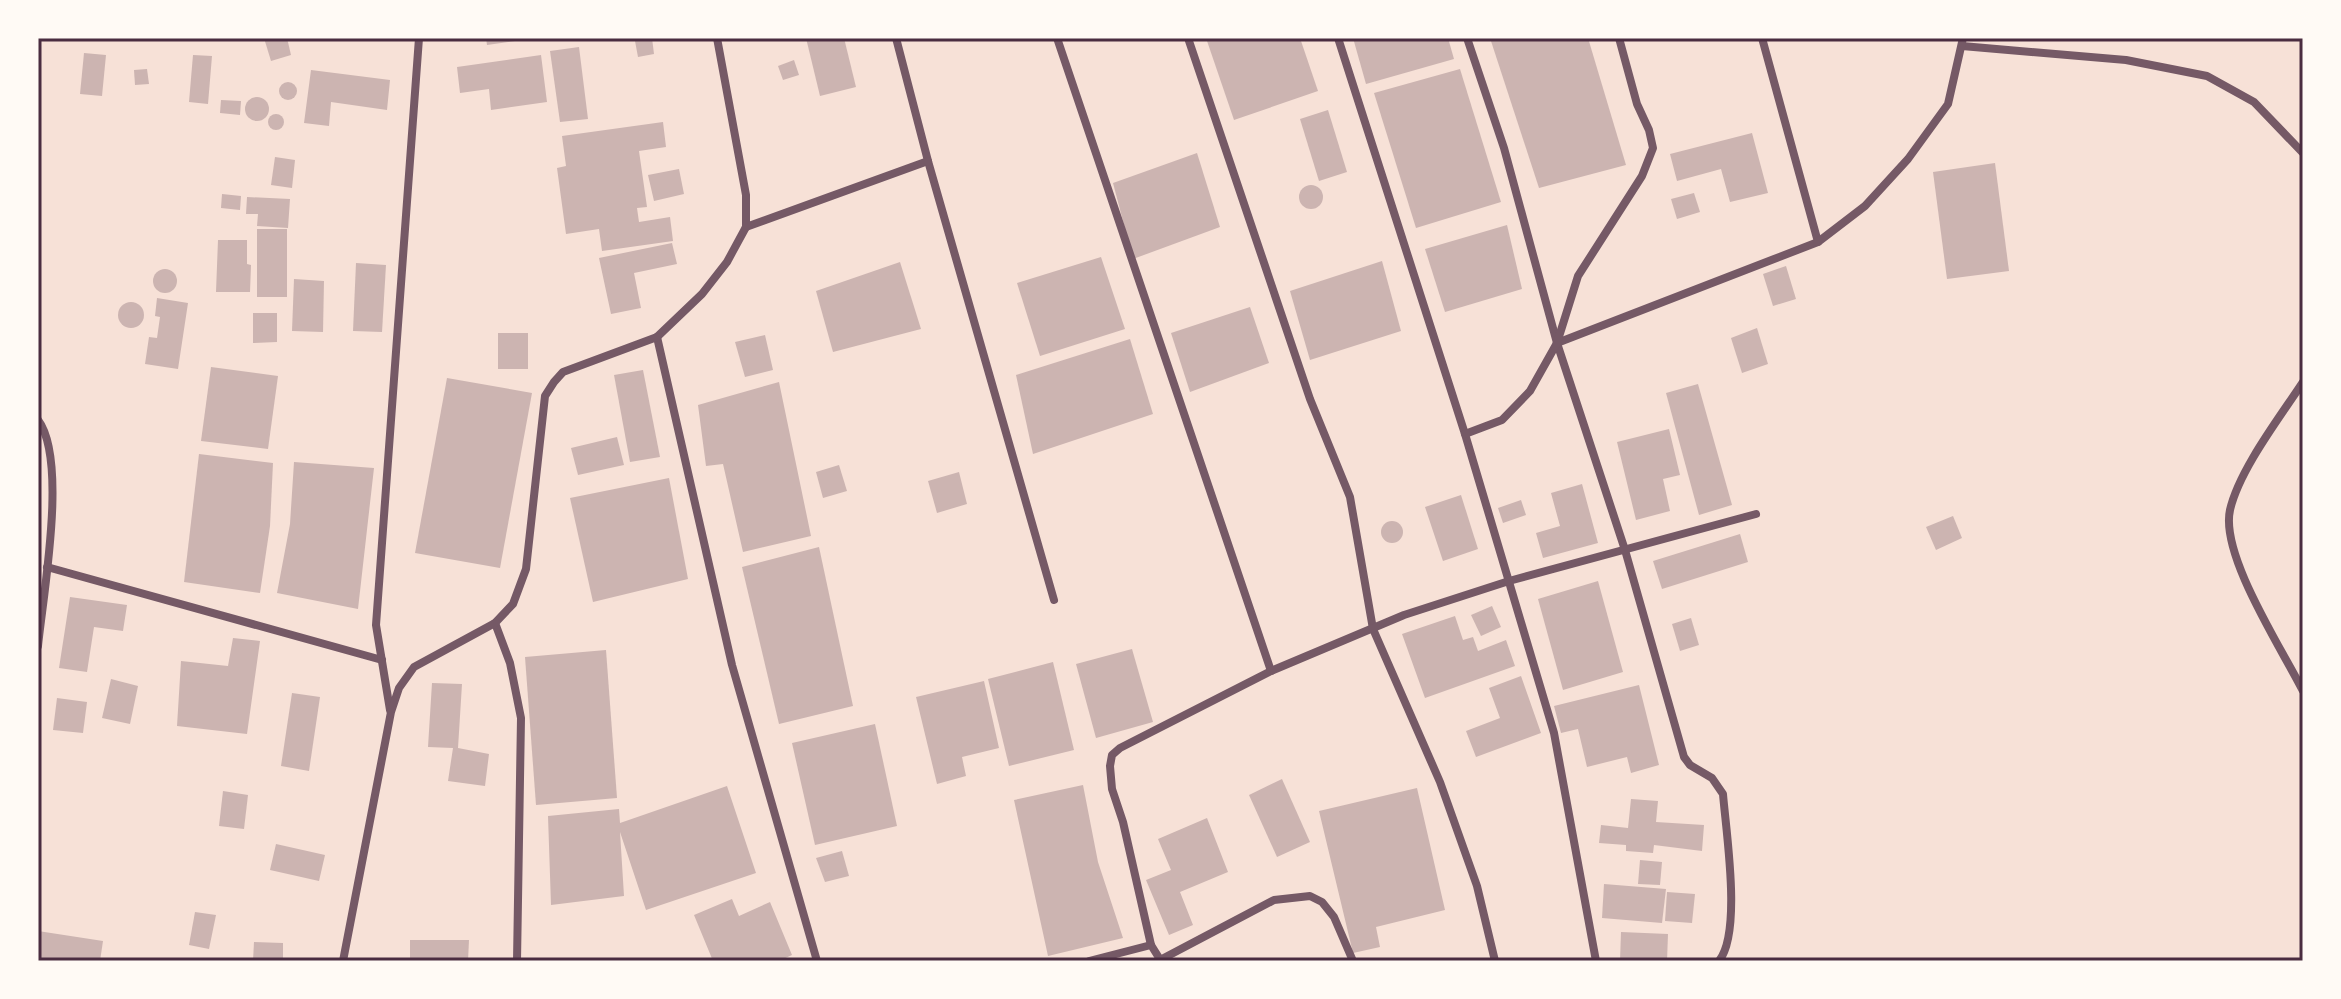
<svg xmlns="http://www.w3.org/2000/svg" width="2341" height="999" font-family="'Times New Roman',serif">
  <rect width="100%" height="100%" fill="#f7e1d7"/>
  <g fill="#ccb4b1">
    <path d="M264,38H287L291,55L271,61Z"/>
    <path d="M486,38H521L522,40L487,45Z"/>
    <path d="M647,38H652L654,54L638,57L635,41Z"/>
    <path d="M806,38H844L856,87L820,96Z"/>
    <path d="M1206,38H1300L1318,91L1234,120Z"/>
    <path d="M1353,38H1448L1454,59L1366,84Z"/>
    <path d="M1490,38H1588L1626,165L1539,188Z"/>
    <path d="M579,47L588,119L560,122L550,51Z"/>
    <path d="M84,53L106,55L102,96L80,94Z"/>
    <path d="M193,55L212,56L208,104L189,102Z"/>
    <path d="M541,55L547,102L491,110L489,89L460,93L457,67Z"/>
    <path d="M794,60L799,75L783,80L778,66Z"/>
    <path d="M147,69L149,84L135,85L134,70Z"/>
    <path d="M1460,69L1501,202L1416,228L1374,93Z"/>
    <path d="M311,70L390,80L387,110L331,102L329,126L304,123Z"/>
    <circle cx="288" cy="91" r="9"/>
    <circle cx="257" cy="109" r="12"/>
    <path d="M221,100L241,101L240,115L220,113Z"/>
    <path d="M1328,110L1347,172L1319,181L1300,119Z"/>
    <circle cx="276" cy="122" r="8"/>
    <path d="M663,122L666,147L639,151L647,207L637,208L639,222L670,217L673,241L602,251L599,229L566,234L557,168L566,166L562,136Z"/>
    <path d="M1752,133L1768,193L1730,202L1721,169L1677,181L1670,154Z"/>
    <path d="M1197,153L1220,227L1133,259L1113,183Z"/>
    <path d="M275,157L295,160L292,188L271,185Z"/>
    <path d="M1995,163L2009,271L1947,279L1933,172Z"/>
    <path d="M679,169L684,194L654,201L648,175Z"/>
    <circle cx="1311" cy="197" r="12"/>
    <path d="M1694,193L1700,212L1677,219L1671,199Z"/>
    <path d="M222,194L241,196L240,210L221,208Z"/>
    <path d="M247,197L290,199L288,228L257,226L258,214H246Z"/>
    <path d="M1507,225L1522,289L1445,312L1425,249Z"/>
    <rect x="257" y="229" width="30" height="68"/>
    <path d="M218,240H247V264L251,265L250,292H216Z"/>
    <path d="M672,243L677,264L634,273L641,308L611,314L599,258Z"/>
    <path d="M1101,257L1125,329L1040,356L1017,283Z"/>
    <path d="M1382,261L1401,331L1310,360L1290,291Z"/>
    <path d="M900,262L921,329L833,352L816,291Z"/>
    <path d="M356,263L386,265L382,332L353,331Z"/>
    <path d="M1786,266L1796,299L1773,306L1763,274Z"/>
    <circle cx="165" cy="281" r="12"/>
    <path d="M294,279L324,281L323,332L292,331Z"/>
    <path d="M157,298L188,303L178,369L145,364L149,337L157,338L160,317L155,316Z"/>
    <circle cx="131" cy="315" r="13"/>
    <path d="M1250,307L1269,363L1190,392L1171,333Z"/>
    <path d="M253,313H277V342L253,343Z"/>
    <path d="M1757,328L1768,364L1742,373L1731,338Z"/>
    <rect x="498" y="333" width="30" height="36"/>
    <path d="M765,335L773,370L745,377L735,342Z"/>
    <path d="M1130,339L1153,414L1033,454L1016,375Z"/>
    <path d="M211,367L278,376L268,449L201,441Z"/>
    <path d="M643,370L660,457L630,462L614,375Z"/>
    <path d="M447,378L532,393L500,568L415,553Z"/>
    <path d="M779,382L811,536L743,552L723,464L706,466L698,405Z"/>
    <path d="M1698,384L1732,505L1699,515L1666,393Z"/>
    <path d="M1669,429L1680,475L1663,479L1670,511L1636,520L1617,442Z"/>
    <path d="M617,437L624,465L578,475L571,448Z"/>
    <path d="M199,454L273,463L270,526L260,593L184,582Z"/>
    <path d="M294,462L374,468L358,609L277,593L290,524Z"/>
    <path d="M839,465L847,491L823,498L816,472Z"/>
    <path d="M959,472L967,504L937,513L928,481Z"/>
    <path d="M669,478L688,579L593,602L570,498Z"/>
    <path d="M1582,484L1598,543L1543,558L1536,533L1560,526L1551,493Z"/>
    <path d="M1461,495L1478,549L1443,561L1425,507Z"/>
    <path d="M1521,500L1526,515L1503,523L1498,508Z"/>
    <path d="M1953,516L1962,538L1936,550L1926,527Z"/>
    <circle cx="1392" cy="532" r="11"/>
    <path d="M1740,534L1748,562L1662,589L1653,561Z"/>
    <path d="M819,547L853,706L779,724L742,567Z"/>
    <path d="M1598,581L1623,672L1563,690L1538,599Z"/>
    <path d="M70,597L127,605L123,631L94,627L87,672L59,668Z"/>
    <path d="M1492,606L1501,627L1481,636L1471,615Z"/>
    <path d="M1455,616L1463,640L1473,637L1478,651L1506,640L1515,666L1425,698L1402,634Z"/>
    <path d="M1691,618L1699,645L1680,651L1672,624Z"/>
    <path d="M233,638L260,641L247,734L177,726L181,661L228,666Z"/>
    <path d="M1132,649L1153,722L1096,738L1076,664Z"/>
    <path d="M606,650L617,798L536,805L525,657Z"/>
    <path d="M1053,662L1074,750L1009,766L988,679Z"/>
    <path d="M1521,676L1541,733L1476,757L1466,731L1500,718L1489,688Z"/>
    <path d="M111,679L138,686L130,724L102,718Z"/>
    <path d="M984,681L999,748L962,757L966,776L937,784L916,697Z"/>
    <path d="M432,683L462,684L458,748L489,754L485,786L448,781L453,748L428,747Z"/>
    <path d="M1639,685L1659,765L1631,773L1627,757L1587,767L1578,729L1561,733L1554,706Z"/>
    <path d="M292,693L320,697L309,771L281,766Z"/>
    <path d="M57,698L87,702L83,733L53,730Z"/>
    <path d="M875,724L897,826L815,845L792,743Z"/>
    <path d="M1282,779L1310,842L1277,857L1249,795Z"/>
    <path d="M1083,785L1098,862L1123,938L1048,956L1014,800Z"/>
    <path d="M727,786L756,873L646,910L620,832L624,896L551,905L548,816L619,809L620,823Z"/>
    <path d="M1417,788L1445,910L1376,927L1380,947L1353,953L1319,811Z"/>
    <path d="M223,791L248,795L244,829L219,826Z"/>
    <path d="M1631,799L1658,801L1656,822L1704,825L1702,851L1654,845L1653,853L1626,851V845L1599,843L1601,825L1628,828Z"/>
    <path d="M1207,818L1228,872L1180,892L1193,925L1169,935L1146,880L1171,870L1158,839Z"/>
    <path d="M276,844L325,855L319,881L270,870Z"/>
    <path d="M842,851L849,876L825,882L816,858Z"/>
    <path d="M1640,860L1662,862L1660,885L1638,884Z"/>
    <path d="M1604,884L1666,889L1662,923L1602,918Z"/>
    <path d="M1667,892L1695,894L1692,923L1665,921Z"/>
    <path d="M732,899L739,916L770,902L792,955L779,961H713L694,915Z"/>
    <path d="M195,912L216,915L209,949L189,945Z"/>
    <path d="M38,931L103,941L100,961H38Z"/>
    <path d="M1621,932L1668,934L1667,961H1620Z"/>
    <path d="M410,940H469L468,961H410Z"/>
    <path d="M254,942L283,943V961H253Z"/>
  </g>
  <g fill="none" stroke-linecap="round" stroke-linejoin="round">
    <g stroke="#755966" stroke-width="8">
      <path d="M896,38L928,161L1054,600"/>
      <path d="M1057,38L1271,671"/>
      <path d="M1188,38L1310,399L1350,497L1373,629L1440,782L1477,886L1495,961"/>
      <path d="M1338,38L1465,434L1554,733L1596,961"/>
      <path d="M1467,38L1504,148L1557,343L1625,550L1684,757L1690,765L1712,778L1723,794C1726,832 1742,932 1719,961"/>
      <path d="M1762,38L1818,242"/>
      <path d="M1962,46L2126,60L2207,76L2254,102L2303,153"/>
      <path d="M746,227L928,161"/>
      <path d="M657,337L732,665L817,961"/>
      <path d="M1557,343L1818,242L1865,206L1908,159L1948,104L1963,38"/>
      <path d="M2303,382C2280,417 2239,470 2230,510C2220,555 2282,649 2303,691"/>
      <path d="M38,420C68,460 43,595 38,646"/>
      <path d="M1465,434L1502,420L1530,391L1557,343L1578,276L1642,176L1653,148L1649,130L1637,104L1619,38"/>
      <path d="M47,567L382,660"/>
      <path d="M495,623L510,663L521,718L517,961"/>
      <path d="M390,710L376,625L419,38"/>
      <path d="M1151,945L1123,822L1112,789L1110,766L1112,755L1120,748L1271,671L1404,615L1509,581L1756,514"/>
      <path d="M1160,960L1274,900L1310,896L1322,902L1334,917L1353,961"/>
      <path d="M343,961L391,712L399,688L414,667L495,623L513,604L526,569L545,396L554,382L563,372L657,337L702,294L727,262L746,227V195L717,38"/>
      <path d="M1089,961L1151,945L1161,961"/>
    </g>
  </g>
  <rect width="2341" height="999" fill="none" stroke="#fffaf5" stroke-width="80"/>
  <rect x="40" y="40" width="2261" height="919" fill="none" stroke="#4a2c40" stroke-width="3"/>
</svg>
